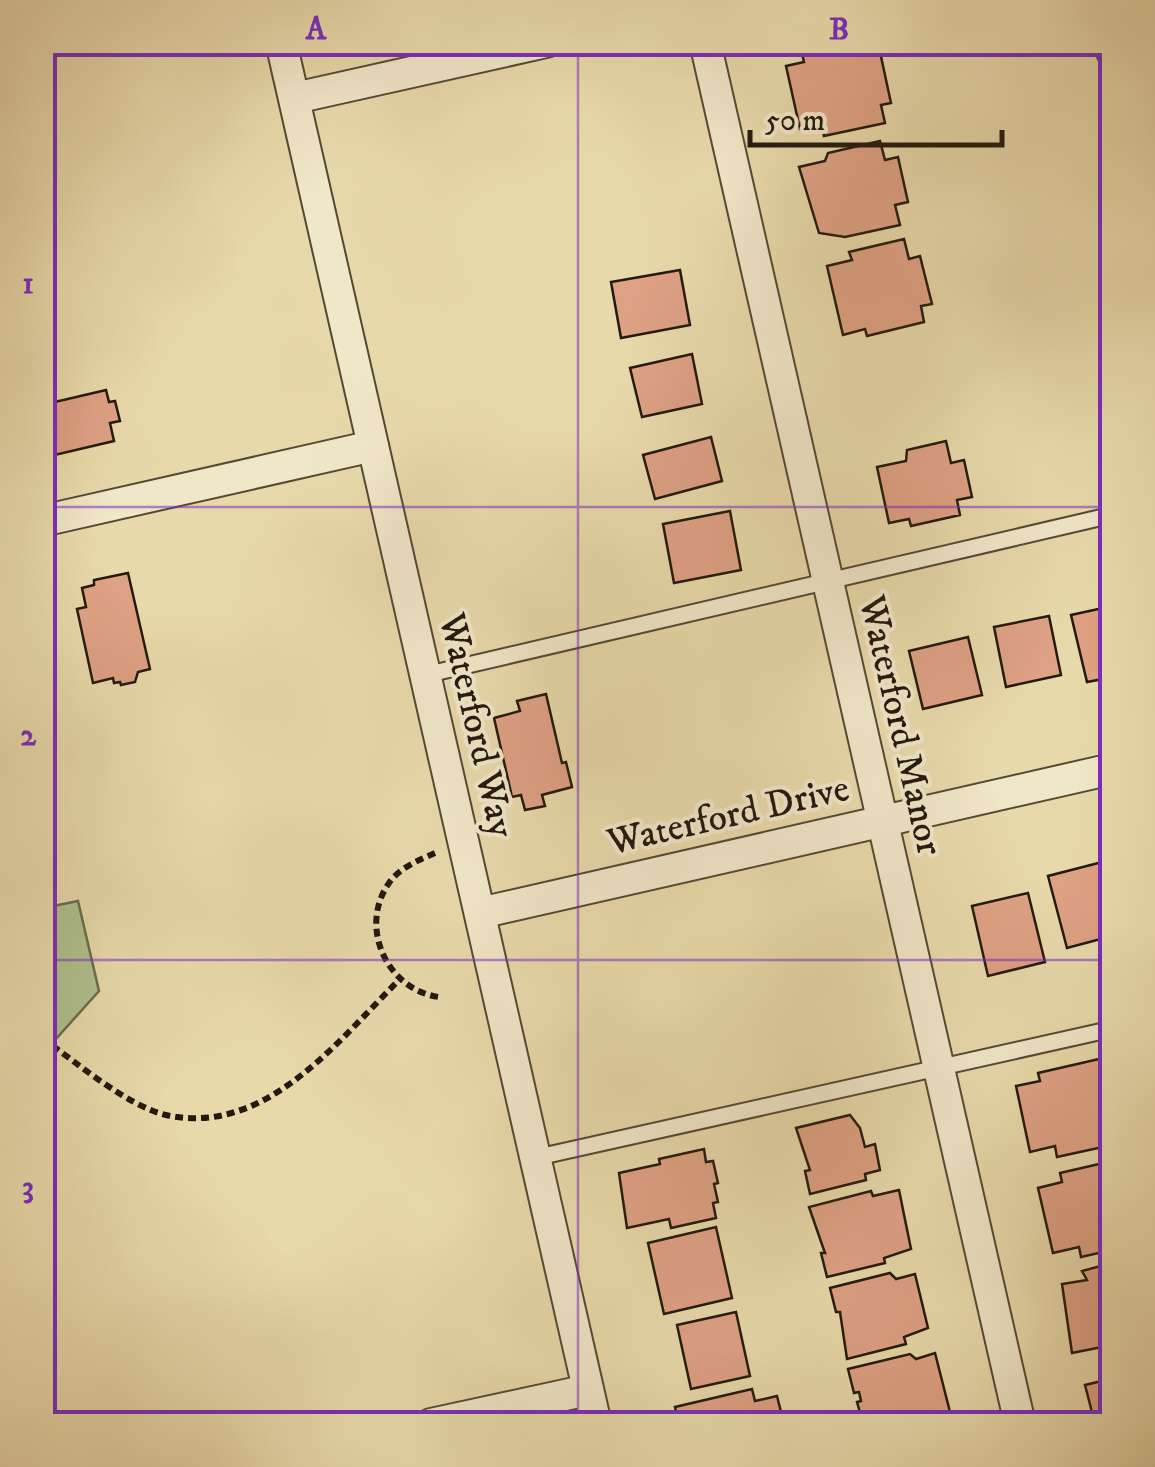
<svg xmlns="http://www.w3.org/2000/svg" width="1155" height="1467" font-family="'IM FELL DW Pica',serif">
  <rect width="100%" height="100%" fill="#e8d9aa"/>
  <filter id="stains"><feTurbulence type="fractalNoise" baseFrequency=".002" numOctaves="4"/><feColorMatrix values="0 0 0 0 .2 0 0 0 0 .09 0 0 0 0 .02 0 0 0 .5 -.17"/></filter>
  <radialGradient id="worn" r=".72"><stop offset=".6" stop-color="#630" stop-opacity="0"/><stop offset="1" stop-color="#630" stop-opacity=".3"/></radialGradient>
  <path fill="#afc08d" stroke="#696c4e" stroke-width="2.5" d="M78,901L99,991L55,1040L43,1029V908Z"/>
  <g fill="#dea184" stroke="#23190e" stroke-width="2.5">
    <path d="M831,42H874L877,53L880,52L891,103L881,105L885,123L824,136L822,125L800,129L786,66L804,62L801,49Z"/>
    <path d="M880,141L885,160L898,157L908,202L895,205L900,225L845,237L819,233L799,167L825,161L828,153Z"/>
    <path d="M904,239L909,259L920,256L932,304L921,306L924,322L867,336L865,329L843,335L827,266L852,260L849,252Z"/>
    <path d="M680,270L690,325L621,338L611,282Z"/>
    <path d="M692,354L702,404L642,417L630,368Z"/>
    <path d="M106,390L109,402L115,401L120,421L110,423L114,441L42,458V405Z"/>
    <path d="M711,437L722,481L655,499L643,455Z"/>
    <path d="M946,441L951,463L964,460L972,497L957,500L960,515L911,526L909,519L889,523L877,467L906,461L907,450Z"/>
    <path d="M730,511L741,570L674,583L663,524Z"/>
    <path d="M128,573L150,669L138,672L135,682L121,685L120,682L114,683L113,678L93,683L77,609L86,607L82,588L94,585V580Z"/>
    <path d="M1112,606V683L1104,685L1103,679L1087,682L1071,615Z"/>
    <path d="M1049,616L1061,675L1006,687L994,627Z"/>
    <path d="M968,637L982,695L923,709L909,651Z"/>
    <path d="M546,694L562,763L566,762L572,787L542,795L545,806L525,810L521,795L512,797L494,718L520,711L517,701Z"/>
    <path d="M1106,861L1112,884V936L1067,948L1048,876Z"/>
    <path d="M1028,893L1045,962L988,976L972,906Z"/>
    <path d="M1099,1059L1102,1073L1112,1071V1145L1057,1157L1055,1146L1030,1152L1016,1086L1040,1081L1038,1073Z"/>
    <path d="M850,1115L860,1128L865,1147L875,1144L880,1170L865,1174L866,1180L810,1194L805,1171L810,1170L796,1128Z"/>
    <path d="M704,1149L706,1162L713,1161L718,1183L714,1184L718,1202L713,1203L716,1218L671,1228L669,1219L627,1228L619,1173L660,1164L659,1159Z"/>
    <path d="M1112,1161V1250L1081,1257L1079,1247L1053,1253L1038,1188L1062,1182L1060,1173Z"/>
    <path d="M899,1190L911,1249L884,1258L885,1263L827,1277L821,1253H825L809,1207L871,1191L873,1196Z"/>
    <path d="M716,1227L732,1298L664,1314L648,1243Z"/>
    <path d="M1112,1263V1352L1104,1354L1102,1347L1072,1353L1062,1284L1087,1280L1082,1271Z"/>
    <path d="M890,1273L896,1279L915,1274L928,1328L904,1337L906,1344L847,1359L840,1312H836L830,1288Z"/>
    <path d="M736,1312L750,1376L691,1389L677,1325Z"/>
    <path d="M935,1353L950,1412L925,1421L926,1424H858L862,1420L857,1402L861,1401L859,1392L854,1393L848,1369L910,1354L916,1359Z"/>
    <path d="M1112,1370V1424H1095L1085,1385L1110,1379L1107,1371Z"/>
    <path d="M752,1389L755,1401L777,1396L784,1424H679L675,1407Z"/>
  </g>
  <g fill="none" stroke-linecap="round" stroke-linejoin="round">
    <defs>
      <g id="service">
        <path d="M425,675L1112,515"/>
        <path d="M534,1158L1112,1029"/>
      </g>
      <g id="minor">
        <path d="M281,42L596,1424"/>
        <path d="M705,42L1020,1424"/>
        <path d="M1110,42L1112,52"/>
        <path d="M295,98L546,42"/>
        <path d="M42,521L373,446"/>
        <path d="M480,913L1112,769"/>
        <path d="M431,1424L588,1390"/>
      </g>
    </defs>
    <use href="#service" stroke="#544935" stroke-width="19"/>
    <use href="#minor" stroke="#544935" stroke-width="34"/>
    <g stroke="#23190e" stroke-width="6" stroke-dasharray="8 5" stroke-linecap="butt">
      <path d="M435,853C419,860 399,868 389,883C358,927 387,990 439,997"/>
      <path d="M42,1038C76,1062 127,1106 166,1115C265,1137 337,1042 399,980"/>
    </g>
    <use href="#service" stroke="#f0e6c8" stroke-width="15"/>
    <use href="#minor" stroke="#f0e6c8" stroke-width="30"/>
  </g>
  <path fill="none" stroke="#7b2cbf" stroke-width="2.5" stroke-opacity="0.55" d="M578,42V1424M42,507H1112M42,960H1112"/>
  <g text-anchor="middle" stroke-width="8" stroke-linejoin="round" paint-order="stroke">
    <g font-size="38" fill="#23190e" stroke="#f0e6c8">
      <text transform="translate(478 725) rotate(77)" y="13">Waterford Way</text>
      <text transform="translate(902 725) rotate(77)" y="13">Waterford Manor</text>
      <text transform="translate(728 814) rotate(-13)" y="13">Waterford Drive</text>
    </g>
  </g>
  <rect width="1155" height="1467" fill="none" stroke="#e8d9aa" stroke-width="110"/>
  <path d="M750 130v15h252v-15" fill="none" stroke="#23190e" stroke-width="5"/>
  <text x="765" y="130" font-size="30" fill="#23190e" stroke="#f0e6c8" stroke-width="8" paint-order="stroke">50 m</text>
  <rect x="55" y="55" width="1045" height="1357" fill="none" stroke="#7b2cbf" stroke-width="4"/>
  <g font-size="32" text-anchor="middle" font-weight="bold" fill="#7b2cbf">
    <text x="316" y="39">A</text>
    <text x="839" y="39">B</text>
    <text x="28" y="293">1</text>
    <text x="28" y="745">2</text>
    <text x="28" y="1197">3</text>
  </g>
  <rect width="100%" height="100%" filter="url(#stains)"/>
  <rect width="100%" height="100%" fill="url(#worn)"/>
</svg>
